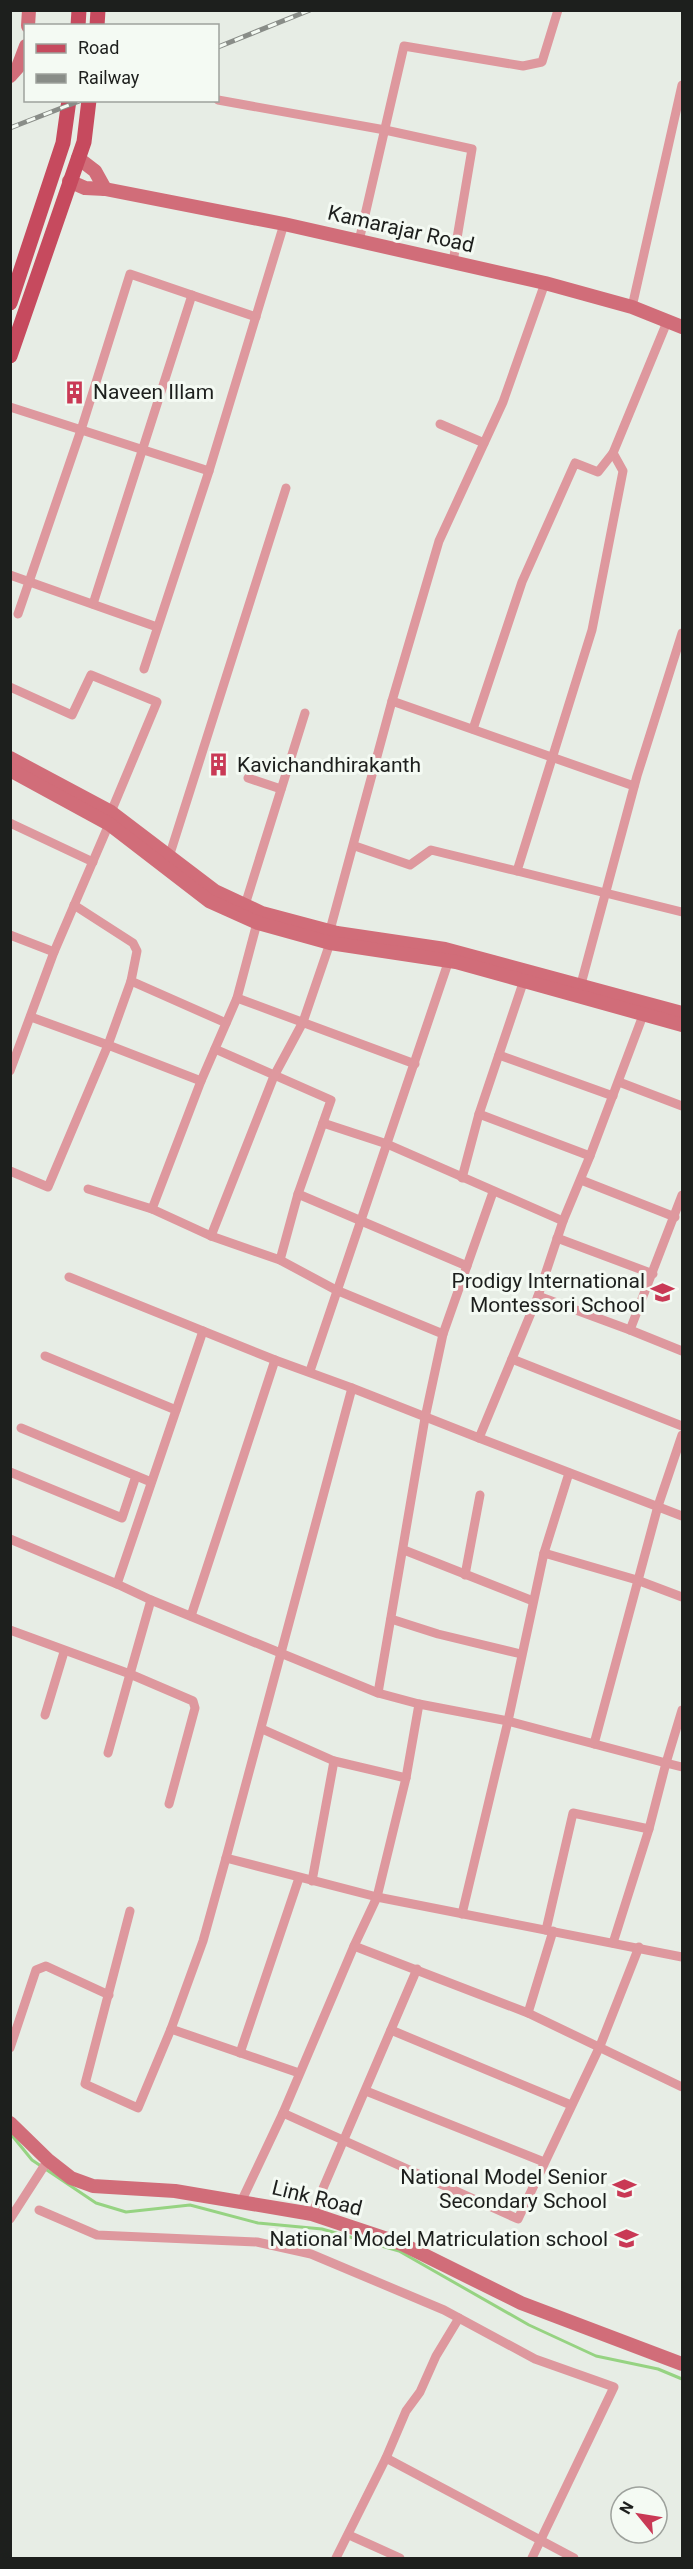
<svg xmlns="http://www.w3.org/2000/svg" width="693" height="2569" font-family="Roboto,sans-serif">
  <rect width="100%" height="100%" fill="#e7ede5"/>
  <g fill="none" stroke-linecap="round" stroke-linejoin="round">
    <path stroke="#96d382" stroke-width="3" d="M10,2133L32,2160L96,2203L126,2212L190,2205L258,2223L322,2229L399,2251L529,2325L596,2356L658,2369L682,2379"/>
    <g stroke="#de989e" stroke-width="9">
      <path d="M218,100L385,130L472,149L453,262"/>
      <path d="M359,241L404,46L523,66L542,62L558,10"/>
      <path d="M632,307L682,85"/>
      <path d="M667,322L613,453L623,471L592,630L517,871L682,912"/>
      <path d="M10,407L209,471"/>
      <path d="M440,424L484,443"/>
      <path d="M10,575L157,627"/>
      <path d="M93,604L192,295"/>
      <path d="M18,614L81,430L130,274L256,317"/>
      <path d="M144,669L209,471L284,224"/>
      <path d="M10,687L72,715L91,675L157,702L111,812L109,824L54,952L10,1071"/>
      <path d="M392,701L634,786"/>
      <path d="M473,729L522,582L575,463L598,472L613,453"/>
      <path d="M248,778L281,789"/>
      <path d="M10,823L93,862"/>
      <path d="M355,846L410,865L431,850L517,871"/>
      <path d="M169,857L286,488"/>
      <path d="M245,905L305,713"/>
      <path d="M257,923L237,998L201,1081L152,1209L211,1236L280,1260L336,1290L443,1334"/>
      <path d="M10,935L54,952"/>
      <path d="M131,981L226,1023"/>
      <path d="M581,984L637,776L682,633"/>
      <path d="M237,998L415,1064"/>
      <path d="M645,1010L590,1156L563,1221L538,1296L479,1438L352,1388L226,1858L377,1897L682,1957"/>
      <path d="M31,1017L108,1045L131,981L137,951L133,943L74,905"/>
      <path d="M215,1049L331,1100L298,1194L280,1260"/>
      <path d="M499,1055L613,1096"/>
      <path d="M619,1082L682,1106"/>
      <path d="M479,1114L590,1156"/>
      <path d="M323,1123L387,1144L563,1221"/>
      <path d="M10,1171L48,1187L108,1045L201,1081"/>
      <path d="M462,1178L479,1114L524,980"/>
      <path d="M581,1180L675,1217"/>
      <path d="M88,1189L152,1209"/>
      <path d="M298,1194L467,1266"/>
      <path d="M211,1236L274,1076L303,1022L330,943V930L392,701L439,541L503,402L545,283"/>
      <path d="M557,1238L653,1274"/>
      <path d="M69,1277L275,1360"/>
      <path d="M538,1296L630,1330L682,1195"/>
      <path d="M630,1330L682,1351"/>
      <path d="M45,1356L176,1410"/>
      <path d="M512,1359L682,1426"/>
      <path d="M310,1371L449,960"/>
      <path d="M21,1428L151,1482"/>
      <path d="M479,1438L682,1516"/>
      <path d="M10,1472L122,1518L136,1476"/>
      <path d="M10,1539L117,1584L203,1331"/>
      <path d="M404,1550L533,1601"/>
      <path d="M544,1553L569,1473"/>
      <path d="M465,1575L480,1495"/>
      <path d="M117,1584L151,1600"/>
      <path d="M191,1616L275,1360L352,1388"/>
      <path d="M391,1619L438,1634L521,1654"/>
      <path d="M10,1630L130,1674L151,1600L378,1693L419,1704L406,1778L377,1897L354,1946L283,2113L241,2202"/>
      <path d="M378,1693L425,1418L443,1334L493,1192"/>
      <path d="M419,1704L508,1721L666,1763L682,1710"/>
      <path d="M45,1715L64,1652"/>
      <path d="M262,1729L334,1761L312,1881"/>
      <path d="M594,1744L658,1506L682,1435"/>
      <path d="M108,1753L130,1674L193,1701L195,1708L169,1804"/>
      <path d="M334,1761L406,1778"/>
      <path d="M226,1858L203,1941L171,2029L299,2073"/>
      <path d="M130,1911L85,2084L138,2108L171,2029"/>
      <path d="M462,1914L508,1721L544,1553L637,1580L682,1597"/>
      <path d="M546,1930L573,1813L649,1829L666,1763L682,1767"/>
      <path d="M613,1943L649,1829"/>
      <path d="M354,1946L528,2013L682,2087"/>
      <path d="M528,2013L553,1931"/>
      <path d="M391,2030L571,2105"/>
      <path d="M10,2048L36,1970L46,1966L109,1995"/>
      <path d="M240,2053L299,1878"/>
      <path d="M366,2091L544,2162"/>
      <path d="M283,2113L518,2219L600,2046L639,1947"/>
      <path d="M39,2210L97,2235L257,2242L311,2254L444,2310L535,2359L614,2387L532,2558"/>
      <path d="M312,2214L417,1969"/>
      <path d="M10,2219L48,2160"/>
      <path d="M386,2458L574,2558"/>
      <path d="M349,2535L400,2558"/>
      <path d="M336,2558L386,2458L406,2411L420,2392L436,2356L459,2318"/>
    </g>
    <g stroke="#d16d79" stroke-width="14">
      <path d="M28,26L29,10"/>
      <path d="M10,76L18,67L26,46"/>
      <path d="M78,158L95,171L105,189"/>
      <path d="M69,181L85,188L105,189L284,224L545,283L632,307L682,327"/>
      <path d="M10,758L111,812L215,891L262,913L337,933L445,949L682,1013"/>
      <path d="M10,770L109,824L209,901L258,923L330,943L456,962L682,1025"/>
      <path d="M10,2123L48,2160L71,2178L93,2186L175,2191L312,2214L402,2244L521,2303L682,2364"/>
    </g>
    <g stroke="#c64a5e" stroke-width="15">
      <path d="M78,26L79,10"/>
      <path d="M97,26L98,10"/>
      <path d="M10,303L63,143L69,100"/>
      <path d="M10,356L84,142L89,100"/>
    </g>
    <defs>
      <g id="rail">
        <path d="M218,47L310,10"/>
        <path d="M10,128L82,100"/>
      </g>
    </defs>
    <use href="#rail" stroke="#898d88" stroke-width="5"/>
    <use href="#rail" stroke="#f4faf3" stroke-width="3" stroke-dasharray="9" stroke-linecap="butt"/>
  </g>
  <defs>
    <symbol id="building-bare" viewBox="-9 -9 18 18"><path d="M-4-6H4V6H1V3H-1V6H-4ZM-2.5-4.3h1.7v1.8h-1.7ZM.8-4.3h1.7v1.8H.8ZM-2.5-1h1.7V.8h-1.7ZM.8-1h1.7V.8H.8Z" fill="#c93955" stroke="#f4faf3" stroke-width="2.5" paint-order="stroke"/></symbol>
    <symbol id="school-bare" viewBox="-9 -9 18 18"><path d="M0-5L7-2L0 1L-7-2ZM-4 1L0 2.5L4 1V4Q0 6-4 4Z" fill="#c93955" stroke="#f4faf3" stroke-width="2.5" paint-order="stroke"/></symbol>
  </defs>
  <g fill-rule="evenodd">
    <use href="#building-bare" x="58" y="376" width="33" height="33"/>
    <use href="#building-bare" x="202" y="748" width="33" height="33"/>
    <use href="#school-bare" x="646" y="1276" width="33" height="33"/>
    <use href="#school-bare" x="608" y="2172" width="33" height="33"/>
    <use href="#school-bare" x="610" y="2222" width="33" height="33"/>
  </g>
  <g text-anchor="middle" stroke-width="6" stroke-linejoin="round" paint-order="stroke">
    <g font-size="21" fill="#1d1f1d" stroke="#f4faf3">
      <text transform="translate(401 229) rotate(13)" y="7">Kamarajar Road</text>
      <text transform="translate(317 2198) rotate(14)" y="7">Link Road</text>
    </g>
    <g font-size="21" fill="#1d1f1d" stroke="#f4faf3" text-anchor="end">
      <text x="93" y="399" text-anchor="start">Naveen Illam</text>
      <text x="237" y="772" text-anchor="start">Kavichandhirakanth</text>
      <text x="645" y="1288">Prodigy International<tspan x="645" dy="24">Montessori School</tspan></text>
      <text x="607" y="2184">National Model Senior<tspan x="607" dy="24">Secondary School</tspan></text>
      <text x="608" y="2246">National Model Matriculation school</text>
    </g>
  </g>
  <rect width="693" height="2569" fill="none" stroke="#1d1f1d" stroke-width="24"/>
  <rect x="24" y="24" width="195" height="78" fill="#f4faf3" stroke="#9ea29d" stroke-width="1.5"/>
  <rect x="36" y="44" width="30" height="9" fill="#c64a5e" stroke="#9ea29d" stroke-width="1.5"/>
  <text x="78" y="54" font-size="18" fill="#1d1f1d">Road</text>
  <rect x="36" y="74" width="30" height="9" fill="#898d88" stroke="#9ea29d" stroke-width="1.5"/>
  <text x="78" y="84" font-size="18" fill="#1d1f1d">Railway</text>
  <g transform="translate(639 2515) rotate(300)"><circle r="28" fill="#f4faf3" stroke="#9ea29d" stroke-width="1.5"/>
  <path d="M0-4.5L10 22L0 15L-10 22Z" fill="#c93955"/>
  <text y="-9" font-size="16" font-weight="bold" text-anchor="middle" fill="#1d1f1d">N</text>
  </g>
</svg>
